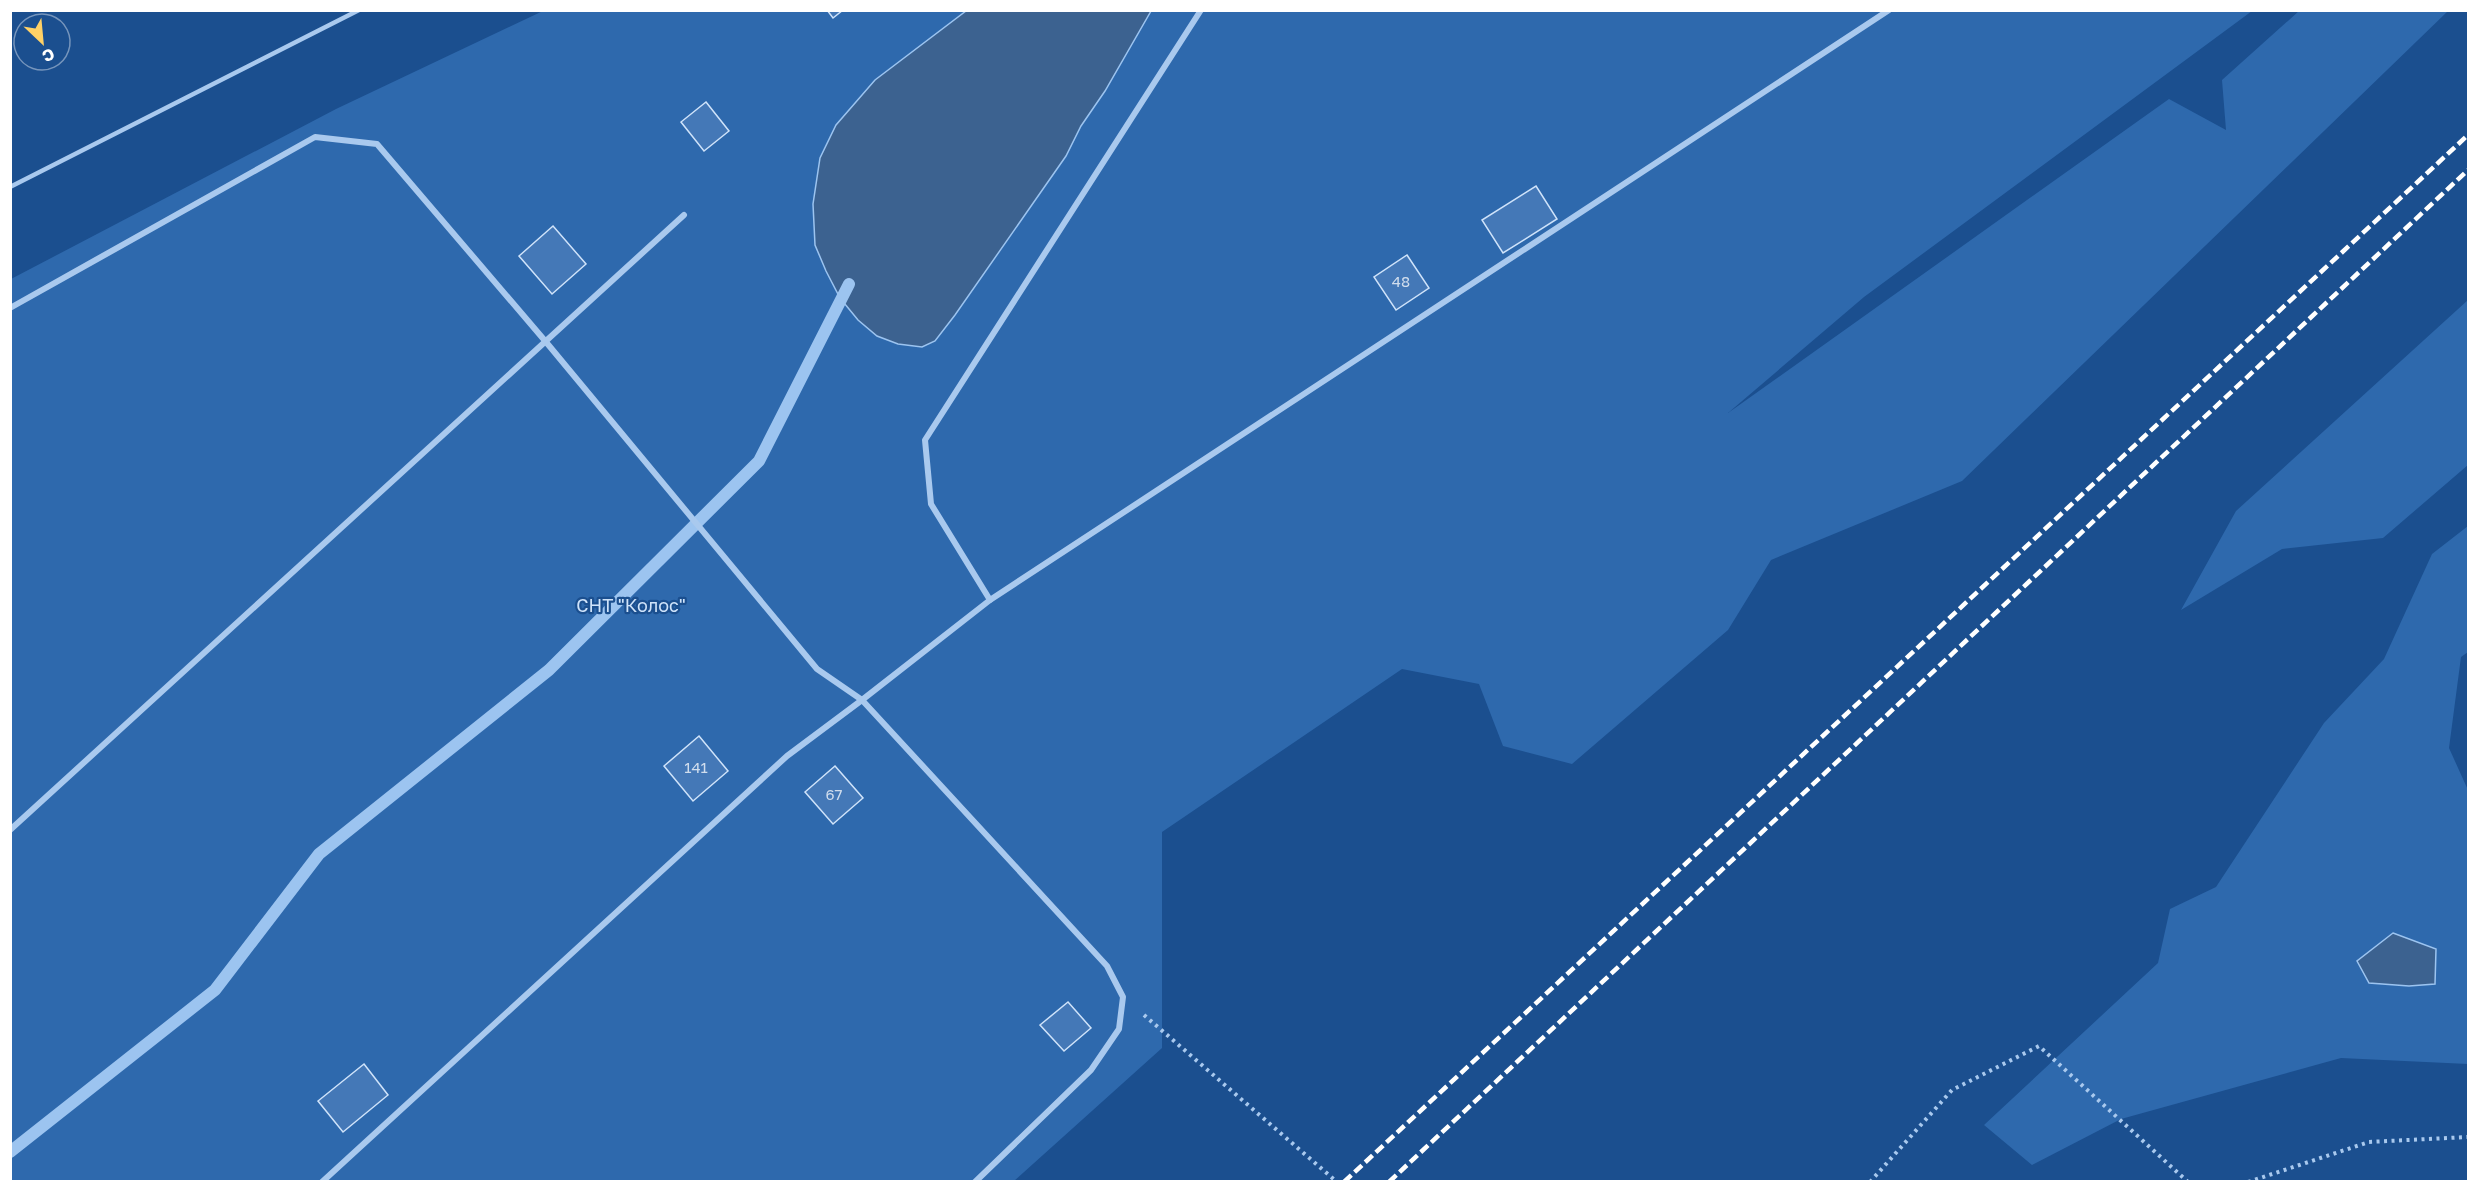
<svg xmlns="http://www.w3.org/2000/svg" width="2479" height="1192" font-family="'Golos Text',sans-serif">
  <rect width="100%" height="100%" fill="#1b4f8f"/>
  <g fill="#2e69ad">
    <path d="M545,10L2252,11L1864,297L1728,413L2169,99L2226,130L2222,80L2299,11H2448L1962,481L1771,560L1728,630L1572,764L1503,746L1479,684L1402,669L1162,832V1048L1014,1181L11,1182V279L336,109Z"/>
    <path d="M2468,300V465L2383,538L2282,549L2181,610L2236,511Z"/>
    <path d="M2468,526V652L2461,657L2449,748L2468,790V1064L2341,1058L2121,1119L2032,1165L1984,1125L2158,963L2170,909L2216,887L2324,723L2384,659L2432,554Z"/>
  </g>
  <g fill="#3c6290" stroke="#9cc4f0" stroke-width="1.5">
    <path d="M966,11H1151L1105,91L1081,126L1066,156L955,315L935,341L922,347L898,344L877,336L858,320L840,298L826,271L815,245L813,204L820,158L836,125L875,80Z"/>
    <path d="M2393,933L2436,949L2435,984L2409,986L2369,983L2357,961Z"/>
  </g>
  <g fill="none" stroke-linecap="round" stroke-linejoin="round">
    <path stroke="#9cc4f0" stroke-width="12" d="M10,1152L215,990L319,854L549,670L759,461L849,284"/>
  </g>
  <g fill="#4478b7" stroke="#cfe3fa" stroke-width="1.5">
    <path d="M827,10H843L833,18Z"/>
    <path d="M706,102L729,131L704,151L681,122Z"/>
    <path d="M1536,186L1557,219L1503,253L1482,220Z"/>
    <path d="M553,226L586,264L552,294L519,256Z"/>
    <path d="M1407,255L1429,288L1396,310L1374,277Z"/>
    <path d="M699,736L728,771L693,801L664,766Z"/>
    <path d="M835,766L863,798L833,824L805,792Z"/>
    <path d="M1068,1002L1091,1028L1064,1051L1040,1025Z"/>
    <path d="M364,1064L388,1095L343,1132L318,1101Z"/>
  </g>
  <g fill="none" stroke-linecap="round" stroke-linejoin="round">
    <g stroke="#a9c9ee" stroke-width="4" stroke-dasharray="3 4.5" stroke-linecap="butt">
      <path d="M1144,1015L1337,1182"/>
      <path d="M1870,1182L1952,1090L2039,1046L2188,1182"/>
      <path d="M2248,1182L2369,1142L2468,1137"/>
    </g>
    <path stroke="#a9c9ee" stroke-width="4.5" d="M10,187L359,10"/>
    <g stroke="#a9c9ee" stroke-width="6">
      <path d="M10,308L315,137L377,144L546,342L817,669L862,700L1107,966L1123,997L1119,1029L1091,1070L975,1182"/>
      <path d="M990,600L931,504L925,440L1201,10"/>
      <path d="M10,830L684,215"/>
      <path d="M322,1182L787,756L862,700L990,600L1889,10"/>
    </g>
    <g stroke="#fff" stroke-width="4.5" stroke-dasharray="10 4.5" stroke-linecap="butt">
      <path d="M1344,1182L2468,135"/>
      <path d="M1389,1182L2468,170"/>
    </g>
  </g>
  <g text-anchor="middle" stroke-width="4.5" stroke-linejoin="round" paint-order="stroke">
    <g font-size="15" fill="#d0dded">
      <text x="1401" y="287">48</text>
      <text x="696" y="773">141</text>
      <text x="834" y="800">67</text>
    </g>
    <g font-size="18" fill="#cfe3fa" stroke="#1b4f8f">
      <text x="631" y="612">СНТ "Колос"</text>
    </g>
  </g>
  <rect width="2479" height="1192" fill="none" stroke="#ffffff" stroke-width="24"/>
  <g transform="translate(42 42) rotate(154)"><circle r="28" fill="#1b4f8f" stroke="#7695bc" stroke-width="1.5"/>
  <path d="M0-4.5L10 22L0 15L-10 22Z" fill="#ffd166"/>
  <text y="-9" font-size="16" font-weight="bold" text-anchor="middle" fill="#ffffff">С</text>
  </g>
</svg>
